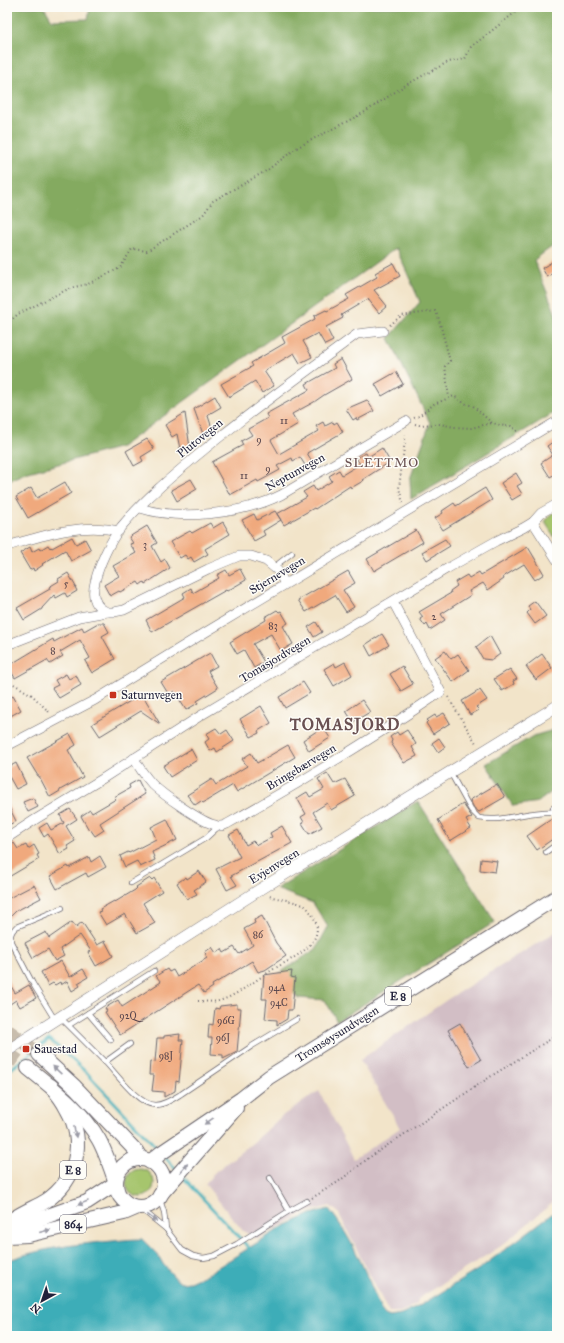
<svg xmlns="http://www.w3.org/2000/svg" width="564" height="1343" font-family="'IM FELL Great Primer',serif">
  <rect width="100%" height="100%" fill="#fdfcf7"/>
  <filter id="ink" filterUnits="userSpaceOnUse"><feTurbulence type="fractalNoise" baseFrequency=".025" numOctaves="2"/><feDisplacementMap in="SourceGraphic" scale="8" xChannelSelector="R" yChannelSelector="G"/><feConvolveMatrix kernelMatrix="1 2 1 2 8 2 1 2 1" color-interpolation-filters="sRGB"/></filter>
  <filter id="wash" filterUnits="userSpaceOnUse"><feTurbulence type="fractalNoise" baseFrequency=".012" numOctaves="4" result="noise"/><feDisplacementMap in="SourceGraphic" scale="16" xChannelSelector="R" yChannelSelector="G"/><feGaussianBlur stdDeviation="0.9" result="paint"/><feColorMatrix in="noise" values="0 0 0 0 0 0 0 0 0 0 0 0 0 0 0 0 0 1.4 0 .05"/><feComposite in="paint" operator="in"/></filter>
  <g filter="url(#wash)">
    <rect width="100%" height="100%" fill="#f2e4c9"/>
    <path fill="#d2bec5" d="M557,931V1199L501,1246L418,1299L417,1304L400,1313H389L338,1212L330,1206L304,1213L257,1239L243,1231L205,1184L215,1172L255,1141L282,1116L319,1091L354,1159L400,1128L360,1060L448,999Z"/>
    <g fill="#a6c56d" stroke="#647454">
      <path d="M557,511V541L545,522L551,514Z"/>
      <circle cx="140" cy="1183" r="14"/>
    </g>
    <g fill="#84aa60" stroke="#53664e">
      <path d="M7,7H44L52,20L88,19L90,7H557V243L534,260L557,317V411L411,499L410,479L430,423L389,338L420,302L396,248L121,447L25,473L7,481Z"/>
      <path d="M557,729V788L538,802L513,806L486,764L533,736Z"/>
      <path d="M418,801L495,922L337,1021L325,1000L298,998L278,974L316,949L328,927L313,903L276,889Z"/>
    </g>
    <path fill="#3dadb8" stroke="#30687a" d="M329,1209C353,1239 367,1275 381,1310L385,1315L390,1317L401,1315L416,1308L479,1269L557,1210V1336H7V1261C37,1249 70,1245 102,1242C115,1241 129,1239 142,1239L158,1255L163,1264L178,1281L181,1283L190,1282L207,1274L284,1226L311,1214Z"/>
    <g fill="none" stroke-linecap="round" stroke-linejoin="round">
      <g stroke="#3dadb8" stroke-width="3">
        <path d="M7,1072L49,1039L86,1072L158,1149"/>
        <path d="M164,1156L177,1170"/>
        <path d="M182,1176L249,1248"/>
      </g>
    </g>
    <g id="blocks">
      <g fill="#f0a97d">
        <path d="M557,259V271L547,277L542,268Z"/>
        <path d="M393,263L400,276L374,290L387,306L379,313L368,299L341,315L343,318L326,327L333,341L325,345L318,333L303,341L312,357L300,363L294,353L264,371L274,386L262,393L255,381L229,397L221,384L253,366L251,363L285,343L282,337L315,319L314,316L326,310L327,311L349,299L346,295L377,277L375,273Z"/>
        <path d="M341,359L352,379L324,395L314,402L292,414L298,424L271,440L279,454L319,431L316,426L323,422L325,426L333,422L334,424L337,422L343,432L307,453L313,463L306,467L300,457L293,461L292,458L277,466L280,470L258,482L257,480L230,495L212,462L243,445L241,441L252,435L248,429L268,418L266,414L309,390L306,384L335,368L333,364Z"/>
        <path d="M396,372L403,384L382,396L375,384Z"/>
        <path d="M215,396L221,407L209,414V415L208,416L213,431L203,434L194,409Z"/>
        <path d="M367,400L374,411L357,420L356,418L353,420L346,409Z"/>
        <path d="M185,413L190,448L180,449L177,434L172,437L165,425Z"/>
        <path d="M147,439L154,449L141,457L143,461L134,466L126,451Z"/>
        <path d="M557,439V473L550,477L541,463L553,455L547,446Z"/>
        <path d="M382,448L390,462L362,480L363,481L351,488L350,486L315,509L314,508L284,525L277,514L307,497L303,492L313,486L316,491L332,481L329,476L339,470L342,475L360,464L356,458L366,453L368,457Z"/>
        <path d="M516,473L522,483L517,486L522,494L512,500L501,483Z"/>
        <path d="M191,479L197,489L177,501L171,490Z"/>
        <path d="M65,482L71,493L28,518L16,497L31,488L37,498Z"/>
        <path d="M485,488L492,500L443,530L435,518L443,513L442,511L454,503L456,506Z"/>
        <path d="M275,511L281,520L263,531L265,535L254,541L242,520L254,514L257,520Z"/>
        <path d="M223,522L230,534L205,549L208,554L194,562L191,557L188,559L185,555L180,558L170,542L190,531L192,533L210,523L213,528Z"/>
        <path d="M147,526L157,543L152,546L161,562L165,559L170,568L145,584L144,582L140,585L138,582L120,592L119,591L110,596L104,585L119,576L113,566L136,553L130,544L133,543L129,537Z"/>
        <path d="M416,530L423,542L374,571L367,559Z"/>
        <path d="M72,537L76,544L85,539L91,550L71,561L65,550L42,564L43,565L34,571L33,568L30,570L20,553L30,547L32,552L39,548L40,550L48,545L50,548L51,547L52,548Z"/>
        <path d="M445,539L450,546L427,560L422,552Z"/>
        <path d="M528,547L544,574L535,580L524,564L503,577L504,579L488,590L483,583L469,591L471,595L441,614L445,620L430,630L427,624L425,626L420,619L423,617L419,612L451,593L450,591L457,586L455,582L467,575L469,578L479,572L481,575Z"/>
        <path d="M240,569L246,580L227,591L226,590L152,632L146,620L185,597L183,593L191,588L193,593L219,578L217,575L226,570L229,575Z"/>
        <path d="M348,571L355,583L343,590L354,607L346,612L335,595L306,612L298,600Z"/>
        <path d="M68,573L76,587H75L77,591L67,597L65,593L56,598L54,595L42,608V609L24,620L17,608L50,589L49,587L59,581L58,579Z"/>
        <path d="M535,601L546,616L535,624L527,613L530,610L528,606Z"/>
        <path d="M277,610L279,612L281,611L288,623L283,626L293,644L281,651L271,634L253,644L264,662L254,668L244,650L237,654L230,642L266,620L265,617Z"/>
        <path d="M316,622L322,632L314,637L308,627Z"/>
        <path d="M98,623H104L109,632L102,636L115,659L92,673L85,661L90,658L80,640L60,652L63,656L50,664L47,660L15,678L8,666L53,639L54,642L82,627L84,631Z"/>
        <path d="M382,634L389,645L371,656L365,645Z"/>
        <path d="M490,636L500,654L492,660L483,659L476,647Z"/>
        <path d="M445,651L451,659L458,654L469,670L453,682L435,658Z"/>
        <path d="M210,653L217,666L208,671L218,688L197,701L198,703L186,710L174,691L169,695L161,682Z"/>
        <path d="M542,654L552,668L536,680L526,666Z"/>
        <path d="M345,662L352,675L334,686L324,669L334,663L336,667Z"/>
        <path d="M402,666L413,684L401,691L390,674Z"/>
        <path d="M510,669L517,679L513,681L514,684L502,691L494,679Z"/>
        <path d="M66,674L69,679L76,675L81,685L59,698L52,688L58,685L55,680Z"/>
        <path d="M303,682L310,693L285,708L279,697Z"/>
        <path d="M480,690L487,700L476,707L479,710L470,715L462,701Z"/>
        <path d="M142,694L160,724L141,711L100,736L92,724Z"/>
        <path d="M13,696L21,710L7,718V700Z"/>
        <path d="M362,700L370,712L353,722L346,711Z"/>
        <path d="M261,706L271,723L258,731L259,733L251,737L240,719Z"/>
        <path d="M444,713L450,723L433,734L426,723L428,721L427,720L435,715L436,717Z"/>
        <path d="M323,727L330,738L309,751L303,740Z"/>
        <path d="M216,728L221,734L227,730L234,741L217,752L215,748L210,751L205,742L209,739L206,734Z"/>
        <path d="M407,730L416,744L412,747L417,756L404,763L391,743L392,740L390,737L397,732L399,735Z"/>
        <path d="M70,734L76,745L68,750L83,777L60,790V791L50,797L39,776H38L27,758Z"/>
        <path d="M439,738L445,747L438,752L432,743Z"/>
        <path d="M288,745L295,757L237,792L233,785L203,803L201,801L195,805L187,795L212,779L216,785L247,766L242,759L251,753L257,763Z"/>
        <path d="M191,749L197,760L170,777L163,766Z"/>
        <path d="M16,763L26,784L16,789L7,773V768Z"/>
        <path d="M327,773L334,784L345,779L355,796L331,810L327,803L313,812L322,827L309,834L302,823L304,822L301,817L306,814L297,798L307,792L310,797L324,789L318,779Z"/>
        <path d="M138,780L145,794L100,823L104,830L95,836L90,829L89,830L81,816L90,810L92,813L116,799L114,797L130,788L129,785Z"/>
        <path d="M497,784L505,797L479,812L474,808L470,800Z"/>
        <path d="M33,798L38,807L28,812L23,802Z"/>
        <path d="M7,803L16,821L7,826Z"/>
        <path d="M463,804L472,817L466,820L471,828L450,841L438,820Z"/>
        <path d="M70,809L77,819L66,826L75,841L67,846L69,849L60,854L48,834L44,837L39,828L47,823L51,830L64,823L60,815Z"/>
        <path d="M553,818L557,823V836L537,850L527,836Z"/>
        <path d="M167,819L177,840L152,852L155,860L140,867L137,861L125,867L120,856L128,852L129,853L156,839L151,827Z"/>
        <path d="M282,826L292,843L231,876L237,885L227,890L216,869L240,857L229,835L238,830L246,845L253,841L257,845L272,837L270,833Z"/>
        <path d="M14,843L18,849L26,845L28,849L34,845L39,854L37,855L39,859L7,878V847Z"/>
        <path d="M100,856L106,867L88,877L86,873L57,889L50,876L68,866L69,868L89,857L91,862Z"/>
        <path d="M481,859L497,861L495,872L480,870Z"/>
        <path d="M199,871L206,882L194,890L197,894L187,899L177,883L186,877L187,879Z"/>
        <path d="M150,878L152,880L154,878L162,891L143,903L155,923L137,933L125,914L106,925L98,912L101,911L100,909L114,901L115,902L135,890L137,888L136,887Z"/>
        <path d="M34,885L41,898L16,911L7,920V899Z"/>
        <path d="M262,916L276,943L286,956L265,970L258,972L252,961L212,985L213,987L204,993L198,985L120,1035L105,1012L107,1011L105,1008L118,1000L122,1007L161,982L156,976L167,969L169,972L173,970L177,977L207,958L205,952L212,947L216,953L222,949L224,953L234,947L239,954L253,945L244,929L255,923L254,920Z"/>
        <path d="M72,922L76,927L82,922L97,945L105,941L113,956L96,966L88,952L91,951L80,935L60,949L64,956L55,961L48,949L33,958L25,943L46,932L49,938Z"/>
        <path d="M61,961L70,977L83,969L88,977L78,983L80,986L72,991L67,981L61,985L60,982L55,985L53,983L48,986L41,972Z"/>
        <path d="M292,971L291,977L295,978L292,1010H288L287,1019L277,1025V1020L265,1019L267,999H262L264,975Z"/>
        <path d="M7,979L15,993L29,985L36,998L20,1007L16,1000L7,1006Z"/>
        <path d="M237,1004V1008H241L237,1052L223,1059V1055L211,1054L212,1038H208L209,1024L213,1025L215,1008L219,1009L220,1006Z"/>
        <path d="M460,1023L481,1060L469,1067L448,1030Z"/>
        <path d="M180,1034L179,1040H183L179,1082L176,1081L175,1091L164,1097V1092L152,1091L154,1075H149L150,1061L155,1062L157,1038H164V1036Z"/>
      </g>
    </g>
  </g>
  <g filter="url(#ink)">
    <use href="#blocks" fill-opacity="0" stroke="#6b666d" stroke-width="1"/>
    <g fill="none" stroke-linecap="round" stroke-linejoin="round">
      <g stroke="#c8bdad" stroke-width="14" stroke-dasharray="14 7" stroke-linecap="butt">
        <path d="M7,1030L39,1054"/>
        <path d="M7,1053L28,1068"/>
      </g>
      <defs>
        <g id="service">
          <path d="M274,567L292,553"/>
          <path d="M450,772L471,810L479,818C505,823 531,809 556,812"/>
          <path d="M556,813L553,808L557,806"/>
          <path d="M546,852L557,844"/>
          <path d="M131,883L206,838L219,826"/>
          <path d="M88,1013L111,1040"/>
          <path d="M61,1018L105,1062L130,1044"/>
          <path d="M55,1020L33,984L11,942C10,935 11,932 16,927L62,908"/>
          <path d="M69,1025L154,971"/>
          <path d="M105,1062C116,1073 138,1105 155,1105C164,1105 173,1099 181,1094L252,1046L297,1019"/>
          <path d="M270,1178L289,1211"/>
          <path d="M159,1197L164,1212L166,1229"/>
          <path d="M140,1208L166,1229L182,1250L193,1256L203,1258L214,1256L237,1244L289,1211L307,1201"/>
        </g>
        <g id="minor">
          <path d="M140,508C180,521 243,514 281,495L406,421"/>
          <path d="M533,522L557,560"/>
          <path d="M7,546C42,536 82,522 119,531"/>
          <path d="M107,612C93,606 92,594 95,582C99,565 110,541 121,527C145,498 176,473 205,449C254,409 306,372 357,334L383,331"/>
          <path d="M7,645L79,617L107,612H114L124,610L208,569L239,556H251L266,561L278,571L285,584"/>
          <path d="M7,746L95,700L206,632L557,421"/>
          <path d="M134,758C139,768 145,776 152,784C162,794 201,822 215,825C219,827 223,826 227,824C300,783 372,739 441,692L393,602"/>
          <path d="M7,838L36,819L102,779L200,716L448,568L496,541L523,528L533,522L541,513L557,504"/>
        </g>
        <path id="tertiary" d="M7,1051L256,892L557,706"/>
        <g id="primary">
          <path d="M7,1233L25,1224L87,1202L116,1183"/>
          <path d="M7,1236L28,1235L124,1213L138,1207"/>
        </g>
        <g id="trunk">
          <path d="M39,1054L75,1087L136,1151L141,1159"/>
          <path d="M28,1068C54,1089 82,1110 99,1140C106,1153 111,1168 116,1183"/>
          <circle cx="140" cy="1183" r="24"/>
          <path d="M150,1162L161,1153L241,1099L269,1077L557,897"/>
          <path d="M160,1195L236,1108"/>
          <path d="M7,1229C9,1226 10,1221 13,1219C23,1212 36,1207 46,1201C77,1180 86,1142 67,1109C63,1101 57,1093 51,1086"/>
        </g>
      </defs>
      <use href="#service" stroke="#6b666d" stroke-width="6"/>
      <use href="#minor" stroke="#6b666d" stroke-width="10"/>
      <use href="#tertiary" stroke="#6b666d" stroke-width="12"/>
      <use href="#primary" stroke="#6b666d" stroke-width="16"/>
      <use href="#trunk" stroke="#6b666d" stroke-width="16"/>
      <g stroke="#6b666d" stroke-width="2" stroke-dasharray="1 3" stroke-linecap="butt">
        <path d="M7,324L18,314L70,288L88,284L120,268L132,249L147,251L203,215L213,201L266,171L298,147L365,112L404,86L448,62L465,59L471,47L522,7"/>
        <path d="M390,325L401,316L435,311L438,316L450,361L445,366L449,398"/>
        <path d="M414,418L419,416L434,404L454,396L464,403L473,406L492,423L504,426H511L520,433"/>
        <path d="M415,424L419,425L440,424L454,427L471,428L492,423"/>
        <path d="M403,503L399,488L406,432"/>
        <path d="M7,680L32,695L50,713"/>
        <path d="M448,697L476,743"/>
        <path d="M198,1001C206,1001 214,1003 222,1000C239,994 254,981 269,972C285,961 323,948 316,923C314,917 310,910 305,906C296,901 279,899 269,896"/>
        <path d="M312,1198L338,1182L370,1157L493,1075L557,1035"/>
      </g>
      <use href="#service" stroke="#fff" stroke-width="4.5"/>
      <use href="#minor" stroke="#fff" stroke-width="9"/>
      <use href="#tertiary" stroke="#fff" stroke-width="11"/>
      <use href="#primary" stroke="#fff" stroke-width="14"/>
      <use href="#trunk" stroke="#fff" stroke-width="14"/>
    </g>
    <defs><path id="oneway-solid" d="M-6-.8H1V-3.2L6.5 0L1 3.2V.8H-6Z"/></defs>
    <g fill="#9c9ca7">
      <use href="#oneway-solid" transform="translate(57 1070) rotate(-137)"/>
      <use href="#oneway-solid" transform="translate(209 1121) rotate(145)"/>
      <use href="#oneway-solid" transform="translate(75 1132) rotate(79)"/>
      <use href="#oneway-solid" transform="translate(184 1168) rotate(-50)"/>
      <use href="#oneway-solid" transform="translate(83 1203) rotate(158)"/>
      <use href="#oneway-solid" transform="translate(152 1218) rotate(38)"/>
      <use href="#oneway-solid" transform="translate(45 1231) rotate(-14)"/>
    </g>
  </g>
  <g fill="#c8321e" stroke="#fdfcf7" stroke-width="1.5">
    <rect x="109" y="691" width="8" height="8" rx="2"/>
    <rect x="22" y="1045" width="8" height="8" rx="2"/>
  </g>
  <g text-anchor="middle" stroke-width="3" stroke-linejoin="round" paint-order="stroke">
    <g font-size="10" fill="#56444c">
      <text x="284" y="424">11</text>
      <text x="259" y="443">9</text>
      <text x="268" y="472">9</text>
      <text x="244" y="479">11</text>
      <text x="145" y="548">3</text>
      <text x="66" y="587">5</text>
      <text x="434" y="620">2</text>
      <text x="273" y="629">83</text>
      <text x="53" y="654">8</text>
      <text x="258" y="938">86</text>
      <text x="277" y="991">94A</text>
      <text x="279" y="1006">94C</text>
      <text x="128" y="1019">92Q</text>
      <text x="226" y="1024">96G</text>
      <text x="223" y="1041">96J</text>
      <text x="166" y="1059">98J</text>
    </g>
    <g fill="#fdfcf7" stroke="#646373" stroke-width="1">
      <rect x="385" y="987" width="26" height="18" rx="3"/>
      <rect x="60" y="1161" width="26" height="18" rx="3"/>
      <rect x="60" y="1215" width="26" height="18" rx="3"/>
    </g>
    <g font-size="11" font-weight="bold" fill="#22223b">
      <text x="398" y="1000">E 8</text>
      <text x="73" y="1174">E 8</text>
      <text x="73" y="1228">864</text>
    </g>
    <g font-size="12" fill="#22223b" stroke="#fdfcf7">
      <text transform="translate(200 438) rotate(-39)" y="4">Plutovegen</text>
      <text transform="translate(295 472) rotate(-29)" y="4">Neptunvegen</text>
      <text transform="translate(277 575) rotate(-31)" y="4">Stjernevegen</text>
      <text transform="translate(275 659) rotate(-31)" y="4">Tomasjordvegen</text>
      <text transform="translate(301 767) rotate(-31)" y="4">Bringebærvegen</text>
      <text transform="translate(274 866) rotate(-32)" y="4">Evjenvegen</text>
      <text transform="translate(337 1034) rotate(-32)" y="4">Tromsøysundvegen</text>
    </g>
    <g font-size="12" fill="#22223b" stroke="#fdfcf7" text-anchor="start">
      <text x="121" y="699">Saturnvegen</text>
      <text x="34" y="1053">Sauestad</text>
    </g>
    <g font-size="13" letter-spacing="1" fill="#6a5152" stroke="#fdfcf7">
      <text x="382" y="467">SLETTMO</text>
    </g>
    <g font-size="16" font-weight="bold" letter-spacing="1" fill="#6a5152" stroke="#fdfcf7">
      <text x="345" y="730">TOMASJORD</text>
    </g>
  </g>
  <rect width="564" height="1343" fill="none" stroke="#fdfcf7" stroke-width="24"/>
  <g transform="translate(42 1301) rotate(220)" stroke="#fdfcf7" stroke-width="3" paint-order="stroke">
  <path d="M0-3L7 15L0 10L-7 15Z" fill="#22223b"/>
  <text y="-6" font-size="11" font-weight="bold" text-anchor="middle" fill="#22223b">N</text>
  </g>
</svg>
